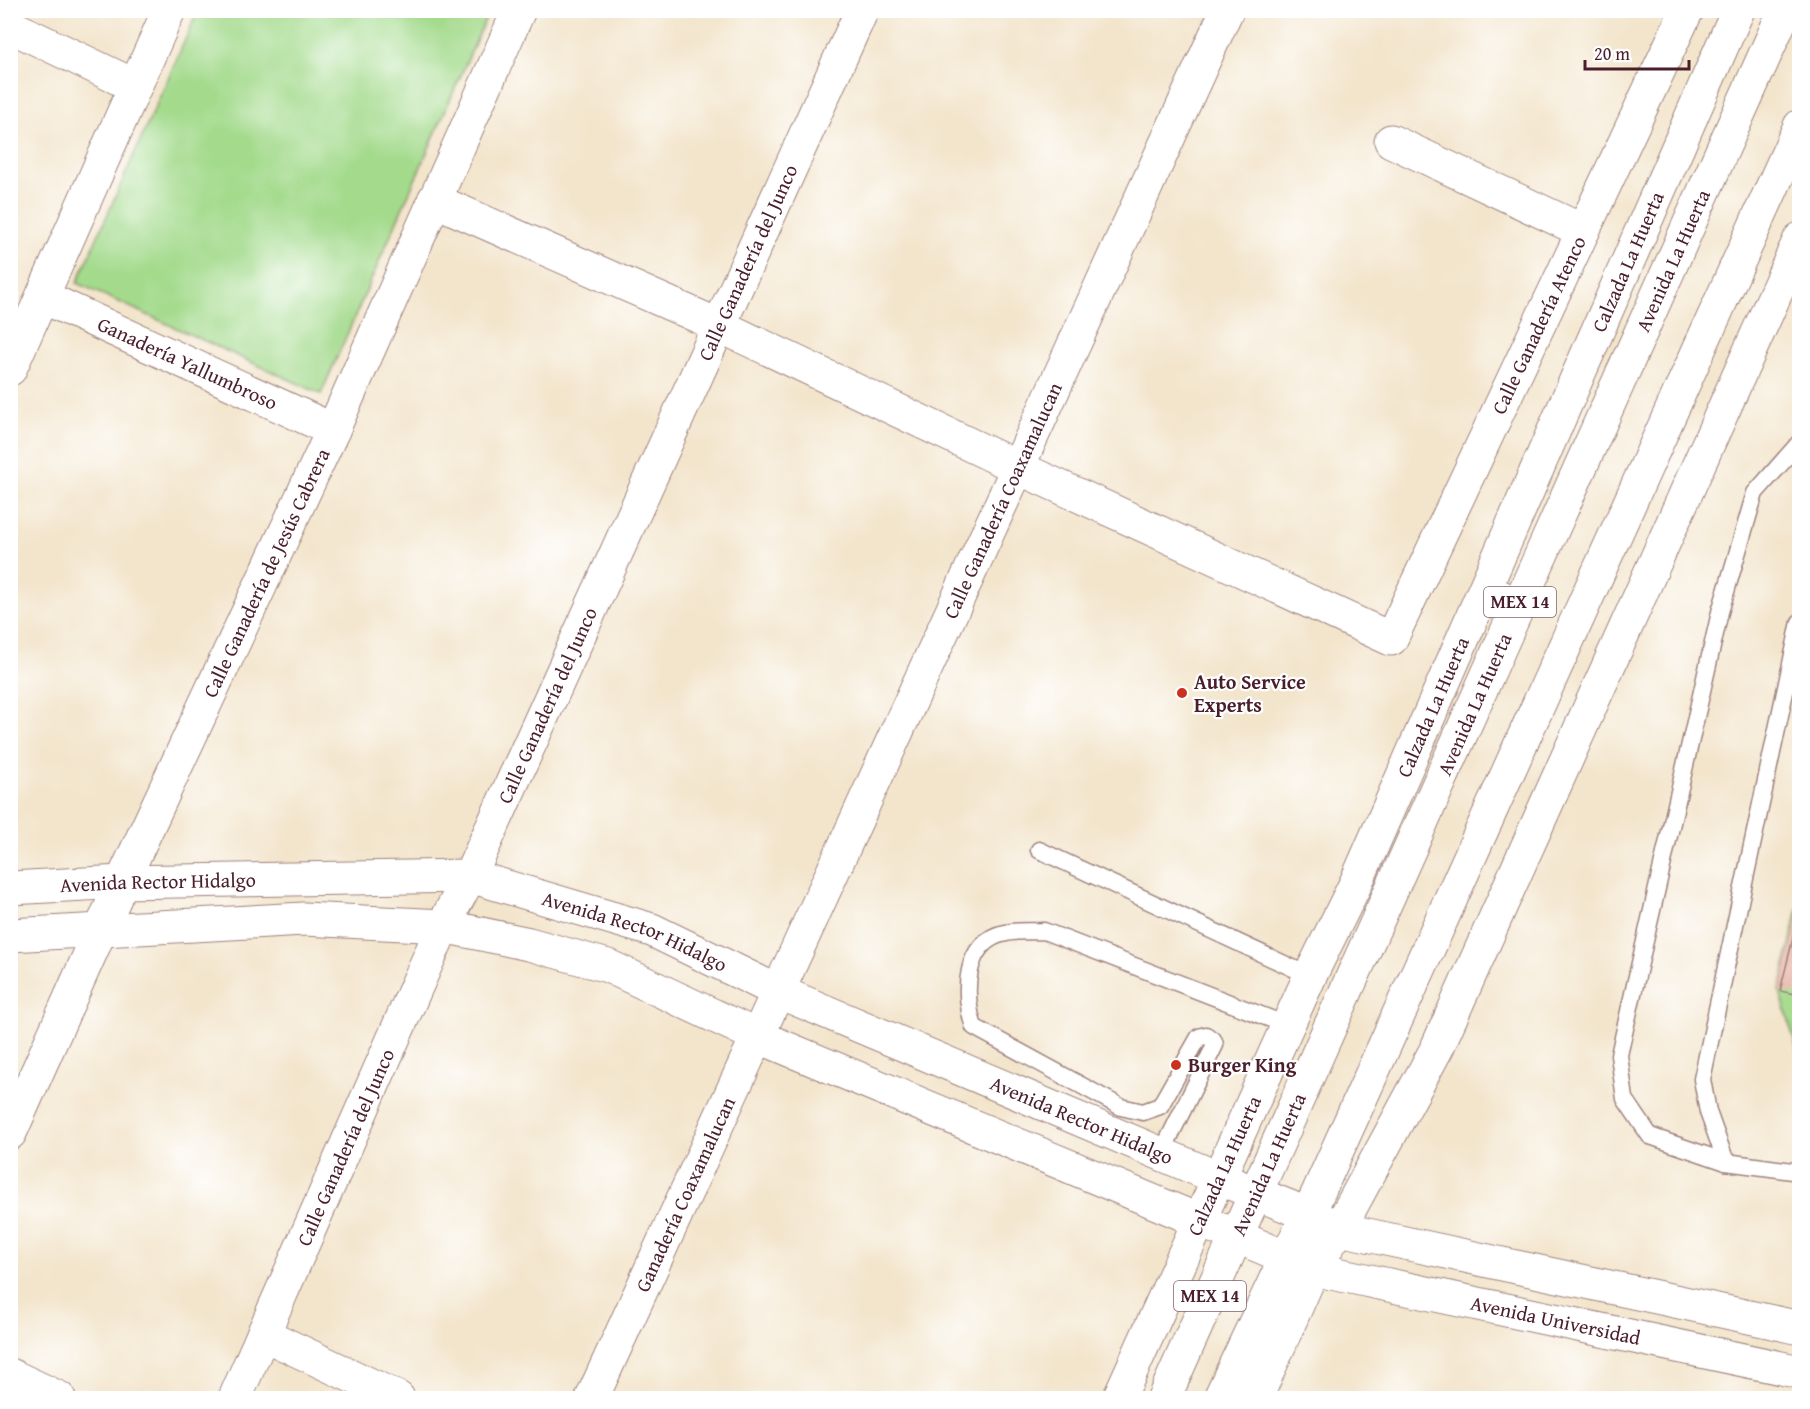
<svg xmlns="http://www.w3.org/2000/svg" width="1810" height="1409" font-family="'Gentium Book Plus',serif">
  <rect width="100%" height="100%" fill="#fff"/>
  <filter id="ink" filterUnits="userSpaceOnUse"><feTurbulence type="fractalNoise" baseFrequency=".0167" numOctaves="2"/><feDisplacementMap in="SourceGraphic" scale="12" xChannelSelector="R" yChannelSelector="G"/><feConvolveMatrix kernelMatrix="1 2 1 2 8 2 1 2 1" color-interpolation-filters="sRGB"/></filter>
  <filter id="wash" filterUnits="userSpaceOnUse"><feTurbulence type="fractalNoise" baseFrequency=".008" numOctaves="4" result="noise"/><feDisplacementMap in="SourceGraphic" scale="24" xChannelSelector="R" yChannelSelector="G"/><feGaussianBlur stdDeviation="1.35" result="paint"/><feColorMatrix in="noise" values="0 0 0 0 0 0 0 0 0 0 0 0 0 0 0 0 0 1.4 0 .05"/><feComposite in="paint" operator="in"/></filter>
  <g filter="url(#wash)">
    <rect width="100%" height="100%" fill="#f3e5cc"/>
    <g fill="#a3da8b" stroke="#767c5b" stroke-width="1.5">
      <path d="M198,11H489L321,394L77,283Z"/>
      <path d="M1799,905V1056L1780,991Z"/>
    </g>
    <g id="blocks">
      <path fill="#e6b4a4" d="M1800,910V995L1780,991Z"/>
    </g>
  </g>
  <g filter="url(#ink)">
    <use href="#blocks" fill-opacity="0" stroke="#9e827c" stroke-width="1.5"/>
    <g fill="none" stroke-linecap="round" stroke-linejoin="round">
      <defs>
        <g id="service">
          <path d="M1800,622L1702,1079L1708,1112L1726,1162L1800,1172"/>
          <path d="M1039,850L1310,976"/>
          <path d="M1161,1154L1215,1045L1214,1041L1206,1035L1199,1037L1160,1106L1143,1112L1121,1107L974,1027C963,996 963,940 1006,933C1018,930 1032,932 1044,931L1289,1026"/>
          <path d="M1726,1162L1650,1136L1625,1099L1619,1055L1720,612L1755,493L1800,442"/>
        </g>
        <g id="minor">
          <path d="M10,26L135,86"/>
          <path d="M1391,141L1583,231"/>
          <path id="s1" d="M434,200L718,325L1019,468L1391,639L1687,10"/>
          <path id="s2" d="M43,297L333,430"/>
          <path d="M10,369L169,10"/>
          <path id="s3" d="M10,888L122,882L470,876L652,930L777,991L1218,1178"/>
          <path d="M10,935L304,919L443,926L529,944L608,966L757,1036L1200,1221"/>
          <path id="s4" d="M10,1133L122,882L333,430L519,10"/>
          <path d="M263,1334L398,1398"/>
          <path d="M10,1375L59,1398"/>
          <path id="s5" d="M235,1398L443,926L470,876L862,10"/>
          <path id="s6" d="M592,1398L1227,10"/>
        </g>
        <g id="tertiary">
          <path d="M1218,1178L1349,1231L1800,1328"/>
          <path id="s7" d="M1210,1225L1313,1269L1800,1372"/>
          <path id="s8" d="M1119,1398L1310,976L1355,885L1738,10"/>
          <path d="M1256,1398L1313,1269L1339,1229L1437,1048L1800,239"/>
        </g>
        <g id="primary">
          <path d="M1485,589L1519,606"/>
          <path id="s9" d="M1164,1398L1785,10"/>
          <path d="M1220,1398L1286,1257L1308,1215L1800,126"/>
        </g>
      </defs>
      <use href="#service" stroke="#9e827c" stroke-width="19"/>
      <use href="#minor" stroke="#9e827c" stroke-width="35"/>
      <use href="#tertiary" stroke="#9e827c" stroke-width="35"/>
      <use href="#primary" stroke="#9e827c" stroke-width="35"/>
      <use href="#service" stroke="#fff" stroke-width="16"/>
      <use href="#minor" stroke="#fff" stroke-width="33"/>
      <use href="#tertiary" stroke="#fff" stroke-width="33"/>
      <use href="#primary" stroke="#fff" stroke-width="33"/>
    </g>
  </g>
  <g fill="#c8321e" stroke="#fff" stroke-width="2">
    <circle cx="1182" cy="693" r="6"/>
    <circle cx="1176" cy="1065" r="6"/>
  </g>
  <g text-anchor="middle" stroke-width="4.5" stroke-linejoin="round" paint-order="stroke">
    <g fill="#fff" stroke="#80626b" stroke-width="1.5">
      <rect x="1484" y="587" width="72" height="30" rx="4.5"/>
      <rect x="1174" y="1281" width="72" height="30" rx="4.5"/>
    </g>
    <g font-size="18" font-weight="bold" fill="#4a1f2b">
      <text x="1520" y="608">MEX 14</text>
      <text x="1210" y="1302">MEX 14</text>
    </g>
    <g font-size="20" fill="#4a1f2b" stroke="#fff">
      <text dy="7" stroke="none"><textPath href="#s5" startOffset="1246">Calle Ganadería del Junco</textPath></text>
      <text dy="7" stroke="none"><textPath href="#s8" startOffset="1245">Calzada La Huerta</textPath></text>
      <text dy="7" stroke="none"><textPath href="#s9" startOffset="1246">Avenida La Huerta</textPath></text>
      <text dy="7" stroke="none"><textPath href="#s1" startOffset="1400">Calle Ganadería Atenco</textPath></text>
      <text dy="7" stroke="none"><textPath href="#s2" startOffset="159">Ganadería Yallumbroso</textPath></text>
      <text dy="7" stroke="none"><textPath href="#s6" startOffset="987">Calle Ganadería Coaxamalucan</textPath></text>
      <text dy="7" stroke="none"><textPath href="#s4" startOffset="616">Calle Ganadería de Jesús Cabrera</textPath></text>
      <text dy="7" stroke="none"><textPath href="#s5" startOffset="760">Calle Ganadería del Junco</textPath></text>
      <text dy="7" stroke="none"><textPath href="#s9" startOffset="760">Avenida La Huerta</textPath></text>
      <text dy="7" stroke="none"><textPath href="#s8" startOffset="759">Calzada La Huerta</textPath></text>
      <text dy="7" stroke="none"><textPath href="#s3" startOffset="148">Avenida Rector Hidalgo</textPath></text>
      <text dy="7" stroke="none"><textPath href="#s3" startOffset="634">Avenida Rector Hidalgo</textPath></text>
      <text dy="7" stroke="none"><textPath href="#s3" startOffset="1120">Avenida Rector Hidalgo</textPath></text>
      <text dy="7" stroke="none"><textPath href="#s5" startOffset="274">Calle Ganadería del Junco</textPath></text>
      <text dy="7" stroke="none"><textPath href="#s9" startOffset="256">Avenida La Huerta</textPath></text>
      <text dy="7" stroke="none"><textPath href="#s8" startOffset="255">Calzada La Huerta</textPath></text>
      <text dy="7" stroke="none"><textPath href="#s6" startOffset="224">Ganadería Coaxamalucan</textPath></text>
      <text dy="7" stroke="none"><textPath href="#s7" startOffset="360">Avenida Universidad</textPath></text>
    </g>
    <g font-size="20" font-weight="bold" fill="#4a1f2b" stroke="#fff" text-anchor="start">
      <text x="1194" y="689">Auto Service<tspan x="1194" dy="23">Experts</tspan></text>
      <text x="1188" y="1072">Burger King</text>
    </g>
  </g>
  <rect width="1810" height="1409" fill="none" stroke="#fff" stroke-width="36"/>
  <path d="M1585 60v9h104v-9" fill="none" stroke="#4a1f2b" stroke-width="3"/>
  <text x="1594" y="60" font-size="18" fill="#4a1f2b" stroke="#ffffff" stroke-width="4.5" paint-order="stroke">20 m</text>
</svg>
